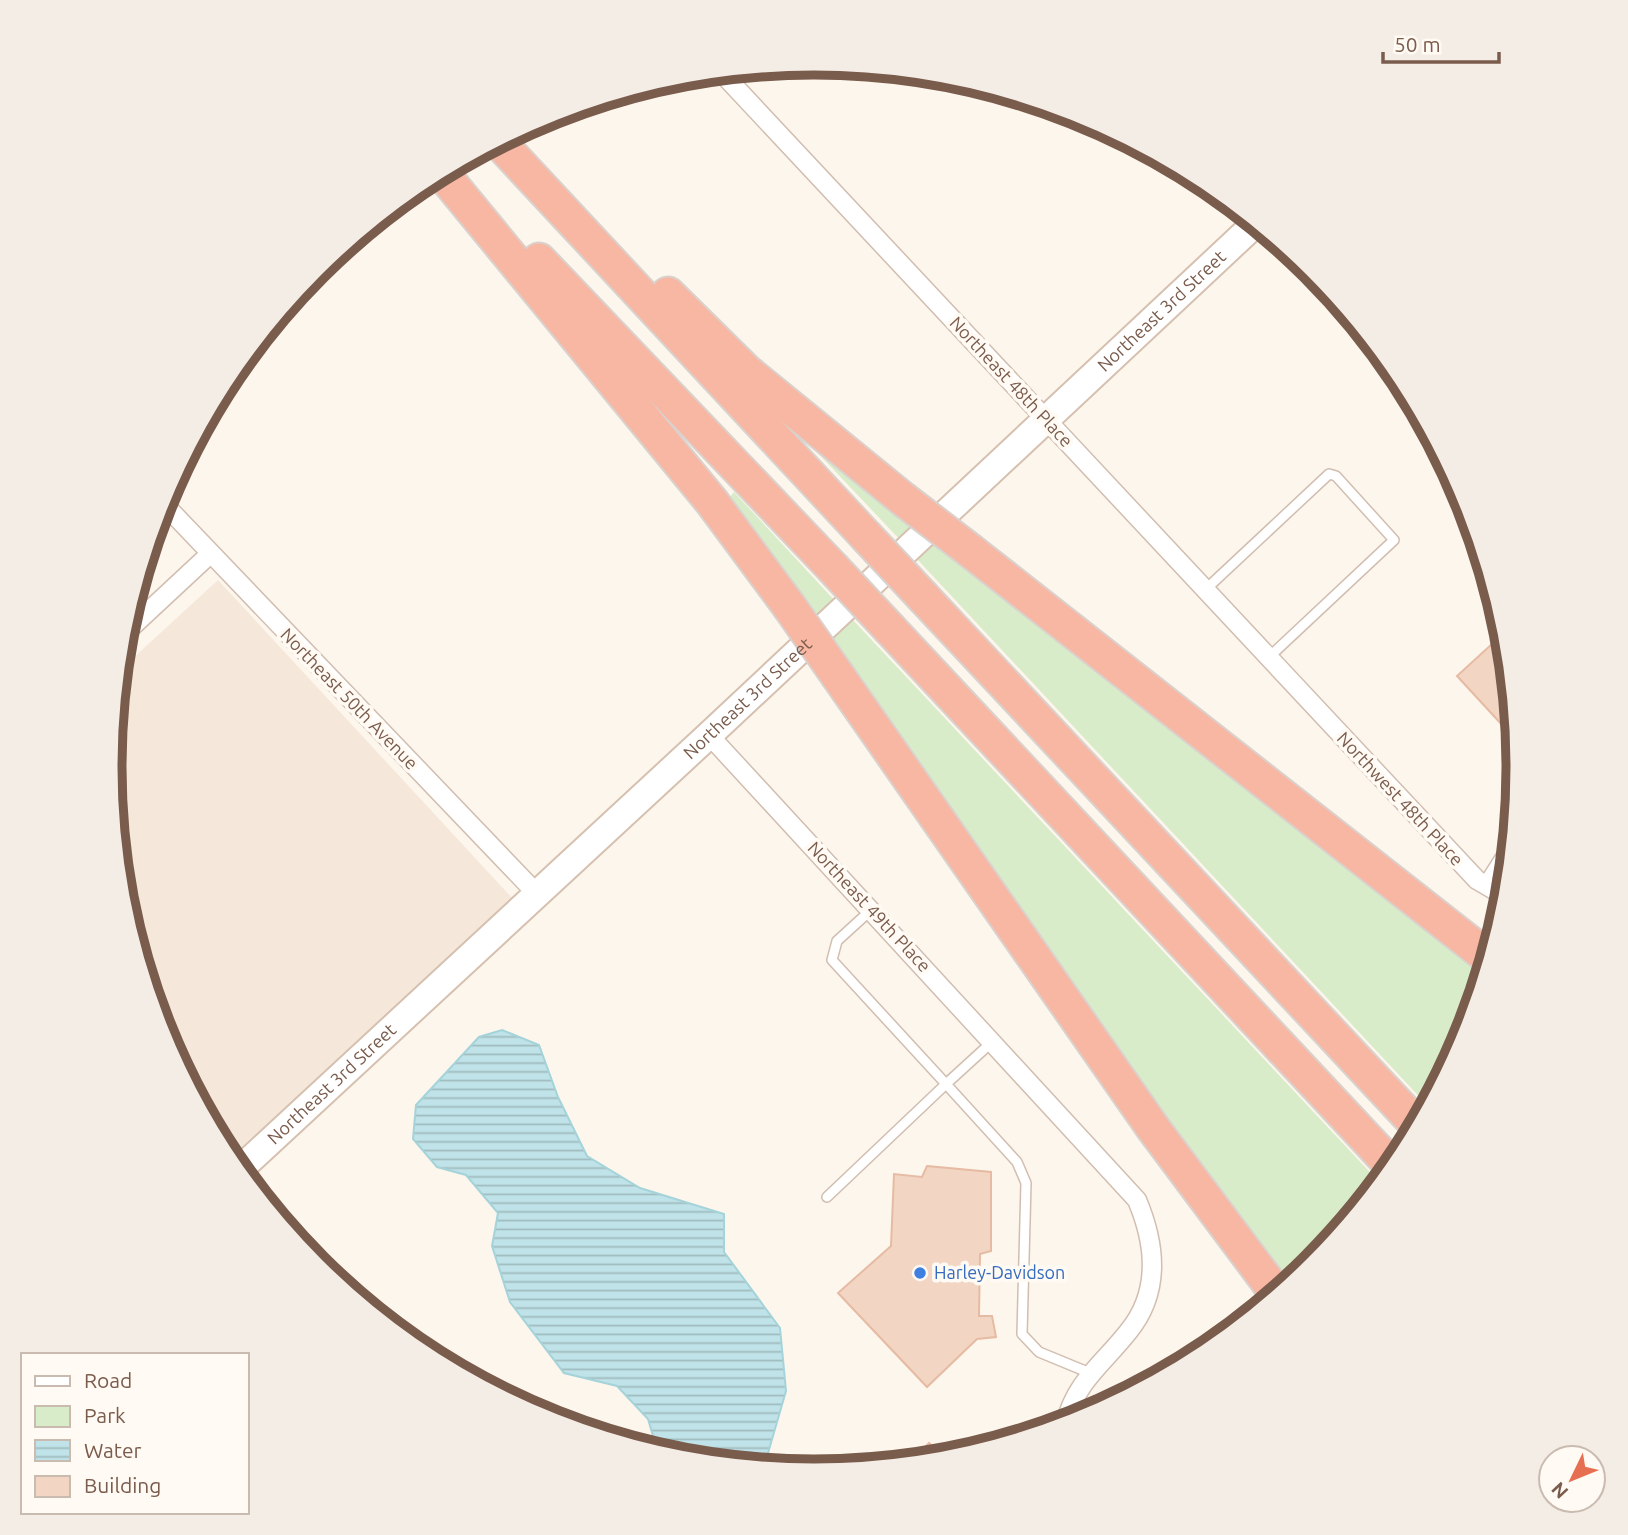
<svg xmlns="http://www.w3.org/2000/svg" width="1628" height="1535" font-family="Ubuntu,sans-serif">
  <defs>
    <pattern id="water-rules" width="6" height="5" patternUnits="userSpaceOnUse" patternTransform="scale(1.75)"><rect width="6" height="5" fill="#bfe3e8"/><path d="M0 2.5h6" fill="none" stroke="#a0bbbe"/></pattern>
  </defs>
  <rect width="100%" height="100%" fill="#fdf6ec"/>
  <path fill="#f5e8da" d="M218,580L514,900L231,1162L163,1037L123,905L110,767L119,671Z"/>
  <g fill="#d8ecc9">
    <path d="M800,434L922,526L903,543Z"/>
    <path d="M734,492L836,602L813,624L725,503Z"/>
    <path d="M938,538L1486,966L1465,1037L1428,1106L916,558Z"/>
    <path d="M852,619L1380,1183L1312,1266L1287,1286L1147,1108L826,643Z"/>
  </g>
  <path fill="url(#water-rules)" stroke="#a5d3da" stroke-width="2" d="M502,1030L539,1045L558,1097L587,1156L640,1188L724,1214V1252L780,1328L786,1391L764,1467L676,1458L658,1453L648,1419L617,1386L564,1373L510,1302L492,1246L498,1213L466,1175L437,1167L413,1139L416,1105L479,1037Z"/>
  <g fill="#f3d5c3" stroke="#e6bba3" stroke-width="2">
    <path d="M1505,632L1516,740L1457,676Z"/>
    <path d="M927,1166L991,1172V1251L980,1254L979,1316H992L996,1337L977,1339L927,1387L838,1293L891,1246L894,1174L922,1177Z"/>
    <path d="M929,1443L945,1459L909,1463Z"/>
  </g>
  <g fill="none" stroke-linecap="round" stroke-linejoin="round">
    <defs>
      <g id="lane">
        <path d="M1205,590L1329,474L1336,476L1394,540L1268,658"/>
        <path d="M1483,884L1511,840"/>
        <path d="M992,1042L946,1084L1017,1162L1026,1183L1022,1334L1039,1352L1090,1373"/>
        <path d="M827,1197L946,1084L832,960L837,941L871,910"/>
        <path d="M1169,1373L1207,1340L1214,1347"/>
      </g>
      <g id="street">
        <path d="M721,72L1477,880L1506,897"/>
        <path d="M162,502L537,894"/>
        <path d="M123,635L210,554"/>
        <path d="M709,735L1137,1200C1156,1245 1161,1292 1128,1332C1102,1365 1076,1381 1065,1424"/>
      </g>
      <g id="secondary">
        <path id="s1" d="M238,1171L709,735L1256,223"/>
      </g>
      <g id="highway">
        <path d="M498,141L865,535"/>
        <path d="M441,172L712,502L789,606"/>
        <path d="M539,260L832,567"/>
        <path d="M668,294L746,371L903,499"/>
        <path d="M972,552L1489,958"/>
        <path d="M924,598L1418,1126"/>
        <path d="M890,629L1393,1167"/>
        <path d="M838,676L1153,1128L1277,1294"/>
      </g>
    </defs>
    <use href="#lane" stroke="#d1beb0" stroke-width="12"/>
    <use href="#street" stroke="#d1beb0" stroke-width="21"/>
    <use href="#secondary" stroke="#d6c0b0" stroke-width="30"/>
    <use href="#highway" stroke="#dad1cd" stroke-width="37"/>
    <use href="#lane" stroke="#fff" stroke-width="9"/>
    <use href="#street" stroke="#fff" stroke-width="18"/>
    <use href="#secondary" stroke="#fff" stroke-width="26"/>
    <use href="#highway" stroke="#f7b7a3" stroke-width="33"/>
    <defs>
      <g id="highway-bridge">
        <path d="M903,499L972,552"/>
        <path d="M865,535L924,598"/>
        <path d="M832,567L890,629"/>
        <path d="M789,606L838,676"/>
      </g>
    </defs>
    <use href="#highway-bridge" stroke="#dad1cd" stroke-width="37" stroke-linecap="butt"/>
    <use href="#highway-bridge" stroke="#f7b7a3" stroke-width="33"/>
  </g>
  <circle fill="#3f7fe0" stroke="#fffaf3" stroke-width="2.5" cx="920" cy="1273" r="7"/>
  <g text-anchor="middle" stroke-width="7" stroke-linejoin="round" paint-order="stroke">
    <g font-size="18" fill="#7a5c4d" stroke="#fffaf3">
      <text dy="6" stroke="none"><textPath href="#s1" startOffset="1262">Northeast 3rd Street</textPath></text>
      <text transform="translate(1011 382) rotate(47)" y="6">Northeast 48th Place</text>
      <text dy="6" stroke="none"><textPath href="#s1" startOffset="695">Northeast 3rd Street</textPath></text>
      <text transform="translate(349 699) rotate(46)" y="6">Northeast 50th Avenue</text>
      <text transform="translate(1400 799) rotate(47)" y="6">Northwest 48th Place</text>
      <text transform="translate(869 907) rotate(47)" y="6">Northeast 49th Place</text>
      <text dy="6" stroke="none"><textPath href="#s1" startOffset="128">Northeast 3rd Street</textPath></text>
    </g>
    <g font-size="18" fill="#366cbe" stroke="#fffaf3" text-anchor="start">
      <text x="934" y="1279">Harley-Davidson</text>
    </g>
  </g>
  <path d="M0 0H1628V1535H0ZM122 767a692 692 0 1 1 1384 0a692 692 0 1 1-1384 0Z" fill="#f4ede6" fill-rule="evenodd"/>
  <path fill="none" stroke="#7a5c4d" stroke-width="9" d="M122 767a692 692 0 1 1 1384 0a692 692 0 1 1-1384 0Z"/>
  <rect x="21" y="1353" width="228" height="161" fill="#fffaf3" stroke="#cabbb1" stroke-width="2"/>
  <rect x="35" y="1376" width="35" height="10" fill="#ffffff" stroke="#cabbb1" stroke-width="2"/>
  <text x="84" y="1388" font-size="21" fill="#7a5c4d">Road</text>
  <rect x="35" y="1406" width="35" height="21" fill="#d8ecc9" stroke="#cabbb1" stroke-width="2"/>
  <text x="84" y="1423" font-size="21" fill="#7a5c4d">Park</text>
  <rect x="35" y="1440" width="35" height="21" fill="url(#water-rules)" stroke="#cabbb1" stroke-width="2"/>
  <text x="84" y="1458" font-size="21" fill="#7a5c4d">Water</text>
  <rect x="35" y="1476" width="35" height="21" fill="#f3d5c3" stroke="#cabbb1" stroke-width="2"/>
  <text x="84" y="1493" font-size="21" fill="#7a5c4d">Building</text>
  <g transform="translate(1572 1479) rotate(227)"><circle r="33" fill="#fffaf3" stroke="#cabbb1" stroke-width="2"/>
  <path d="M0-5L12 26L0 18L-12 26Z" fill="#e76f51"/>
  <text y="-10" font-size="19" font-weight="bold" text-anchor="middle" fill="#7a5c4d">N</text>
  </g>
  <path d="M1383 52v10h116v-10" fill="none" stroke="#7a5c4d" stroke-width="3.5"/>
  <text x="1394" y="52" font-size="21" fill="#7a5c4d" stroke="#fffaf3" stroke-width="5" paint-order="stroke">50 m</text>
</svg>
